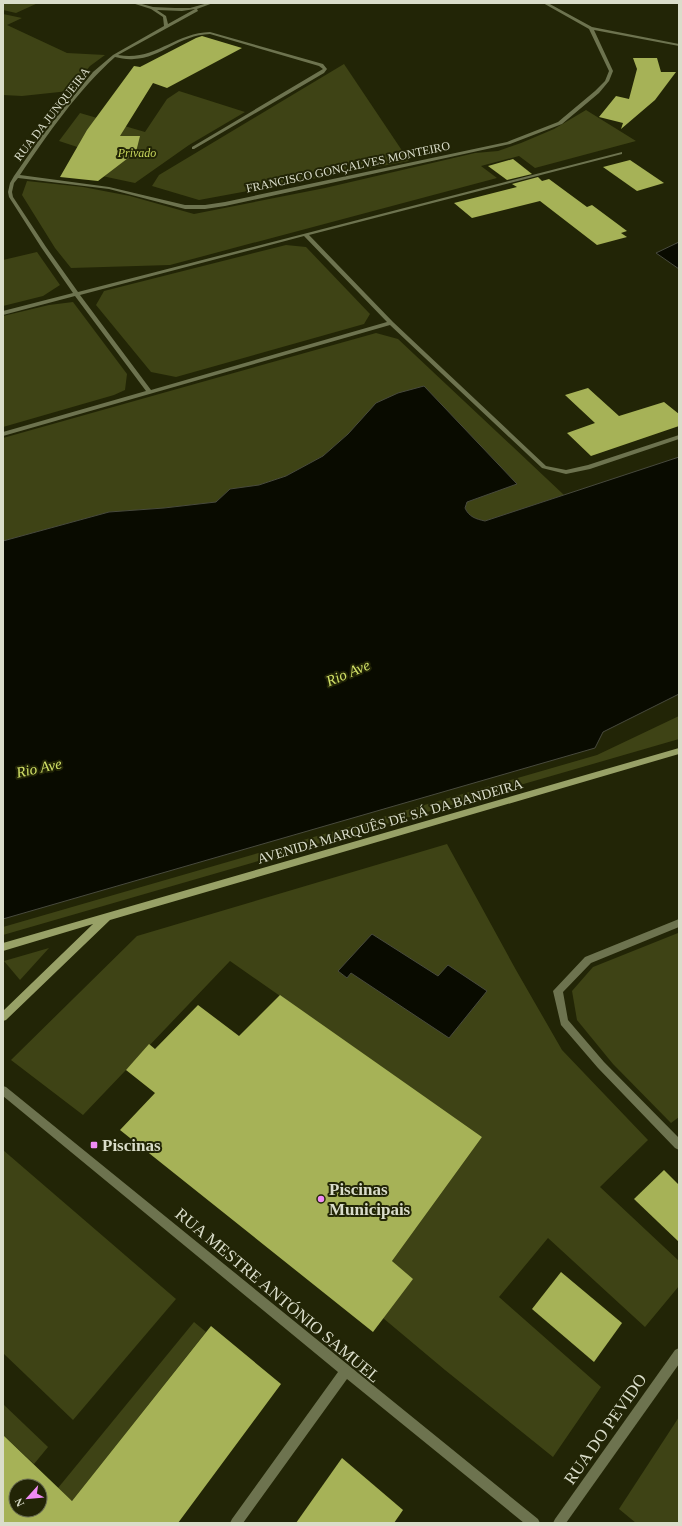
<svg xmlns="http://www.w3.org/2000/svg" width="682" height="1526" font-family="'Times New Roman',serif">
  <rect width="100%" height="100%" fill="#222506"/>
  <g fill="#3e4315">
    <path d="M3,3H38L16,13L3,10Z"/>
    <path d="M3,14L22,18L7,25L67,53L105,55L90,66L69,91L22,96L3,95Z"/>
    <path d="M344,64L409,161L199,200L152,186L159,175Z"/>
    <path d="M179,91L245,112L189,145L135,183L102,176L114,159L59,141L80,113L145,132L167,99Z"/>
    <path d="M586,110L636,141L535,168L519,156L481,166L497,178L170,265L71,268L55,248L22,195L27,181L83,187L130,196L194,214L325,188L475,153L498,151L521,143L554,129Z"/>
    <path d="M286,245L306,247L370,314L364,324L176,377L151,372L96,305L104,291Z"/>
    <path d="M37,252L60,285L43,296L3,306V260Z"/>
    <path d="M73,302L127,374L125,390L114,395L3,427V316L49,305Z"/>
    <path d="M376,333L398,339L564,495L485,521C476,519 469,517 465,508L467,502L516,484L348,434L323,456L286,476L259,485L230,489L216,502L164,508L109,512L3,541V438Z"/>
    <path d="M679,716V739L3,935V927L597,755Z"/>
    <path d="M447,844L516,970L562,1050L648,1140L600,1187L679,1261V1286L645,1327L548,1238L499,1297L601,1387L553,1457L445,1370L383,1318L412,1279L392,1261L482,1137L230,961L83,1115L11,1060L137,936Z"/>
    <path d="M678,933L679,1117L671,1123L613,1064L577,1020L572,991L593,967Z"/>
    <path d="M49,948L20,980L4,961Z"/>
    <path d="M3,1150L176,1299L73,1420L3,1353Z"/>
    <path d="M194,1322L206,1332L72,1501L58,1488Z"/>
    <path d="M3,1404L48,1447L34,1464L3,1435Z"/>
    <path d="M679,1417V1523H636L619,1509Z"/>
  </g>
  <g fill="#090b00" stroke="#484a3d">
    <path d="M679,242V269L656,253Z"/>
    <path d="M424,386L517,484L467,502L465,508C469,517 476,519 485,521L679,457V694L603,732L595,748L3,919V541L109,512L164,508L216,502L230,489L259,485L286,476L323,456L348,434L376,403L398,393Z"/>
    <path d="M372,934L438,976L448,965L487,991L449,1038L351,973L347,978L338,971Z"/>
  </g>
  <g fill="#a6b257" fill-rule="evenodd">
    <path d="M202,36L242,48L167,88L153,83L120,136H140L136,152L98,181L60,177L87,130L134,66L140,67L196,38Z"/>
    <path d="M633,58H657L661,72H676L655,100L621,129L623,123L599,117L616,96L629,99L637,69Z"/>
    <path d="M513,159L532,174L507,180L488,166Z"/>
    <path d="M630,160L664,183L637,191L603,167Z"/>
    <path d="M538,177L542,181L549,179L587,207L592,205L627,231L621,233L627,237L597,245L540,201L472,218L454,203L517,187L512,184Z"/>
    <path d="M588,388L619,416L664,402L679,414V426L591,456L567,433L595,423L565,395Z"/>
    <path d="M280,995L482,1137L392,1261L413,1279L373,1332L120,1130L155,1093L126,1070L149,1044L155,1049L198,1005L239,1036Z"/>
    <path d="M664,1170L679,1185V1242L634,1199Z"/>
    <path d="M561,1272L622,1323L594,1362L532,1309Z"/>
    <path d="M211,1326L281,1384L178,1523H3V1435L72,1501ZM16,1486H40V1510H16Z"/>
    <path d="M342,1458L403,1510L394,1523H296Z"/>
  </g>
  <g fill="none" stroke-linecap="round" stroke-linejoin="round">
    <g fill="#6d734f" fill-rule="evenodd">
      <path d="M132,3H138L153,7L175,8H190L208,3H213L197,9L198,11L118,55C154,62 174,33 210,32L323,64L327,69L324,73L194,149H192V147L323,69L319,66L210,34C179,35 161,58 134,59C127,60 121,58 115,57C77,91 48,134 20,175L109,187L185,205H205L225,202L507,142L558,122L595,91L605,81L609,71L589,29L543,3H548L592,27L679,44V46L594,30L613,71L609,81L599,93L562,124L510,144L225,206L205,209H185L109,189L18,178L14,183L12,192L13,197L46,247L78,292L622,152V154L309,235L393,322L546,466L566,470L588,465L679,435V439L590,469L566,474L542,468L390,325L3,436V432L146,391L75,296L3,315V311L73,293L41,247L9,197L8,192L10,183L14,176L46,130L93,72L113,55L164,26L163,17L151,9ZM195,9L168,24L166,16L157,10L182,11ZM304,236L387,322L151,390L80,295Z"/>
      <path d="M679,919V927L591,963L563,992L568,1020L604,1062L679,1138V1150L675,1148L598,1068L561,1025L553,991L585,957Z"/>
      <path d="M3,1086L6,1087L538,1519L540,1523H524L347,1379L243,1523H230L232,1519L338,1372L3,1096Z"/>
      <path d="M679,1348V1364L566,1523H553L555,1519L675,1350Z"/>
    </g>
    <path fill="#98a167" fill-rule="evenodd" d="M679,748V754L110,920L6,1020L3,1021V1011L93,924L3,951V943Z"/>
  </g>
  <g fill="#f08bf5" stroke="#222506" stroke-width="1.5">
    <rect x="90" y="1141" width="8" height="8" rx="2"/>
    <circle cx="321" cy="1199" r="4"/>
  </g>
  <g text-anchor="middle" stroke-width="4" stroke-linejoin="round" paint-order="stroke">
    <g font-size="12" fill="#daddca" stroke="#222506">
      <text transform="translate(52 114) rotate(-52)" y="4">RUA DA JUNQUEIRA</text>
      <text transform="translate(348 167) rotate(-12)" y="4">FRANCISCO GONÇALVES MONTEIRO</text>
    </g>
    <g font-size="12" font-style="italic" fill="#c7d65c" stroke="#222506">
      <text x="137" y="157">Privado</text>
    </g>
    <g font-size="14" fill="#daddca" stroke="#222506">
      <text transform="translate(390 821) rotate(-16)" y="5">AVENIDA MARQUÊS DE SÁ DA BANDEIRA</text>
    </g>
    <g font-size="15" font-style="italic" fill="#d1e067" stroke="#222506">
      <text transform="translate(348 673) rotate(-23)" y="5">Rio Ave</text>
      <text transform="translate(39 768) rotate(-12)" y="5">Rio Ave</text>
    </g>
    <g font-size="17" font-weight="bold" fill="#daddca" stroke="#222506" text-anchor="start">
      <text x="102" y="1151">Piscinas</text>
      <text x="329" y="1195">Piscinas<tspan x="329" dy="20">Municipais</tspan></text>
    </g>
    <g font-size="17" fill="#daddca" stroke="#222506">
      <text transform="translate(278 1295) rotate(40)" y="6">RUA MESTRE ANTÓNIO SAMUEL</text>
      <text transform="translate(605 1429) rotate(-55)" y="6">RUA DO PEVIDO</text>
    </g>
  </g>
  <rect width="682" height="1526" fill="none" stroke="#daddca" stroke-width="8"/>
  <g transform="translate(28 1498) rotate(243)"><circle r="19" fill="#222506" stroke="#6c6f54"/>
  <path d="M0-3L7 15L0 10L-7 15Z" fill="#f08bf5"/>
  <text y="-6" font-size="11" font-weight="bold" text-anchor="middle" fill="#daddca">N</text>
  </g>
</svg>
